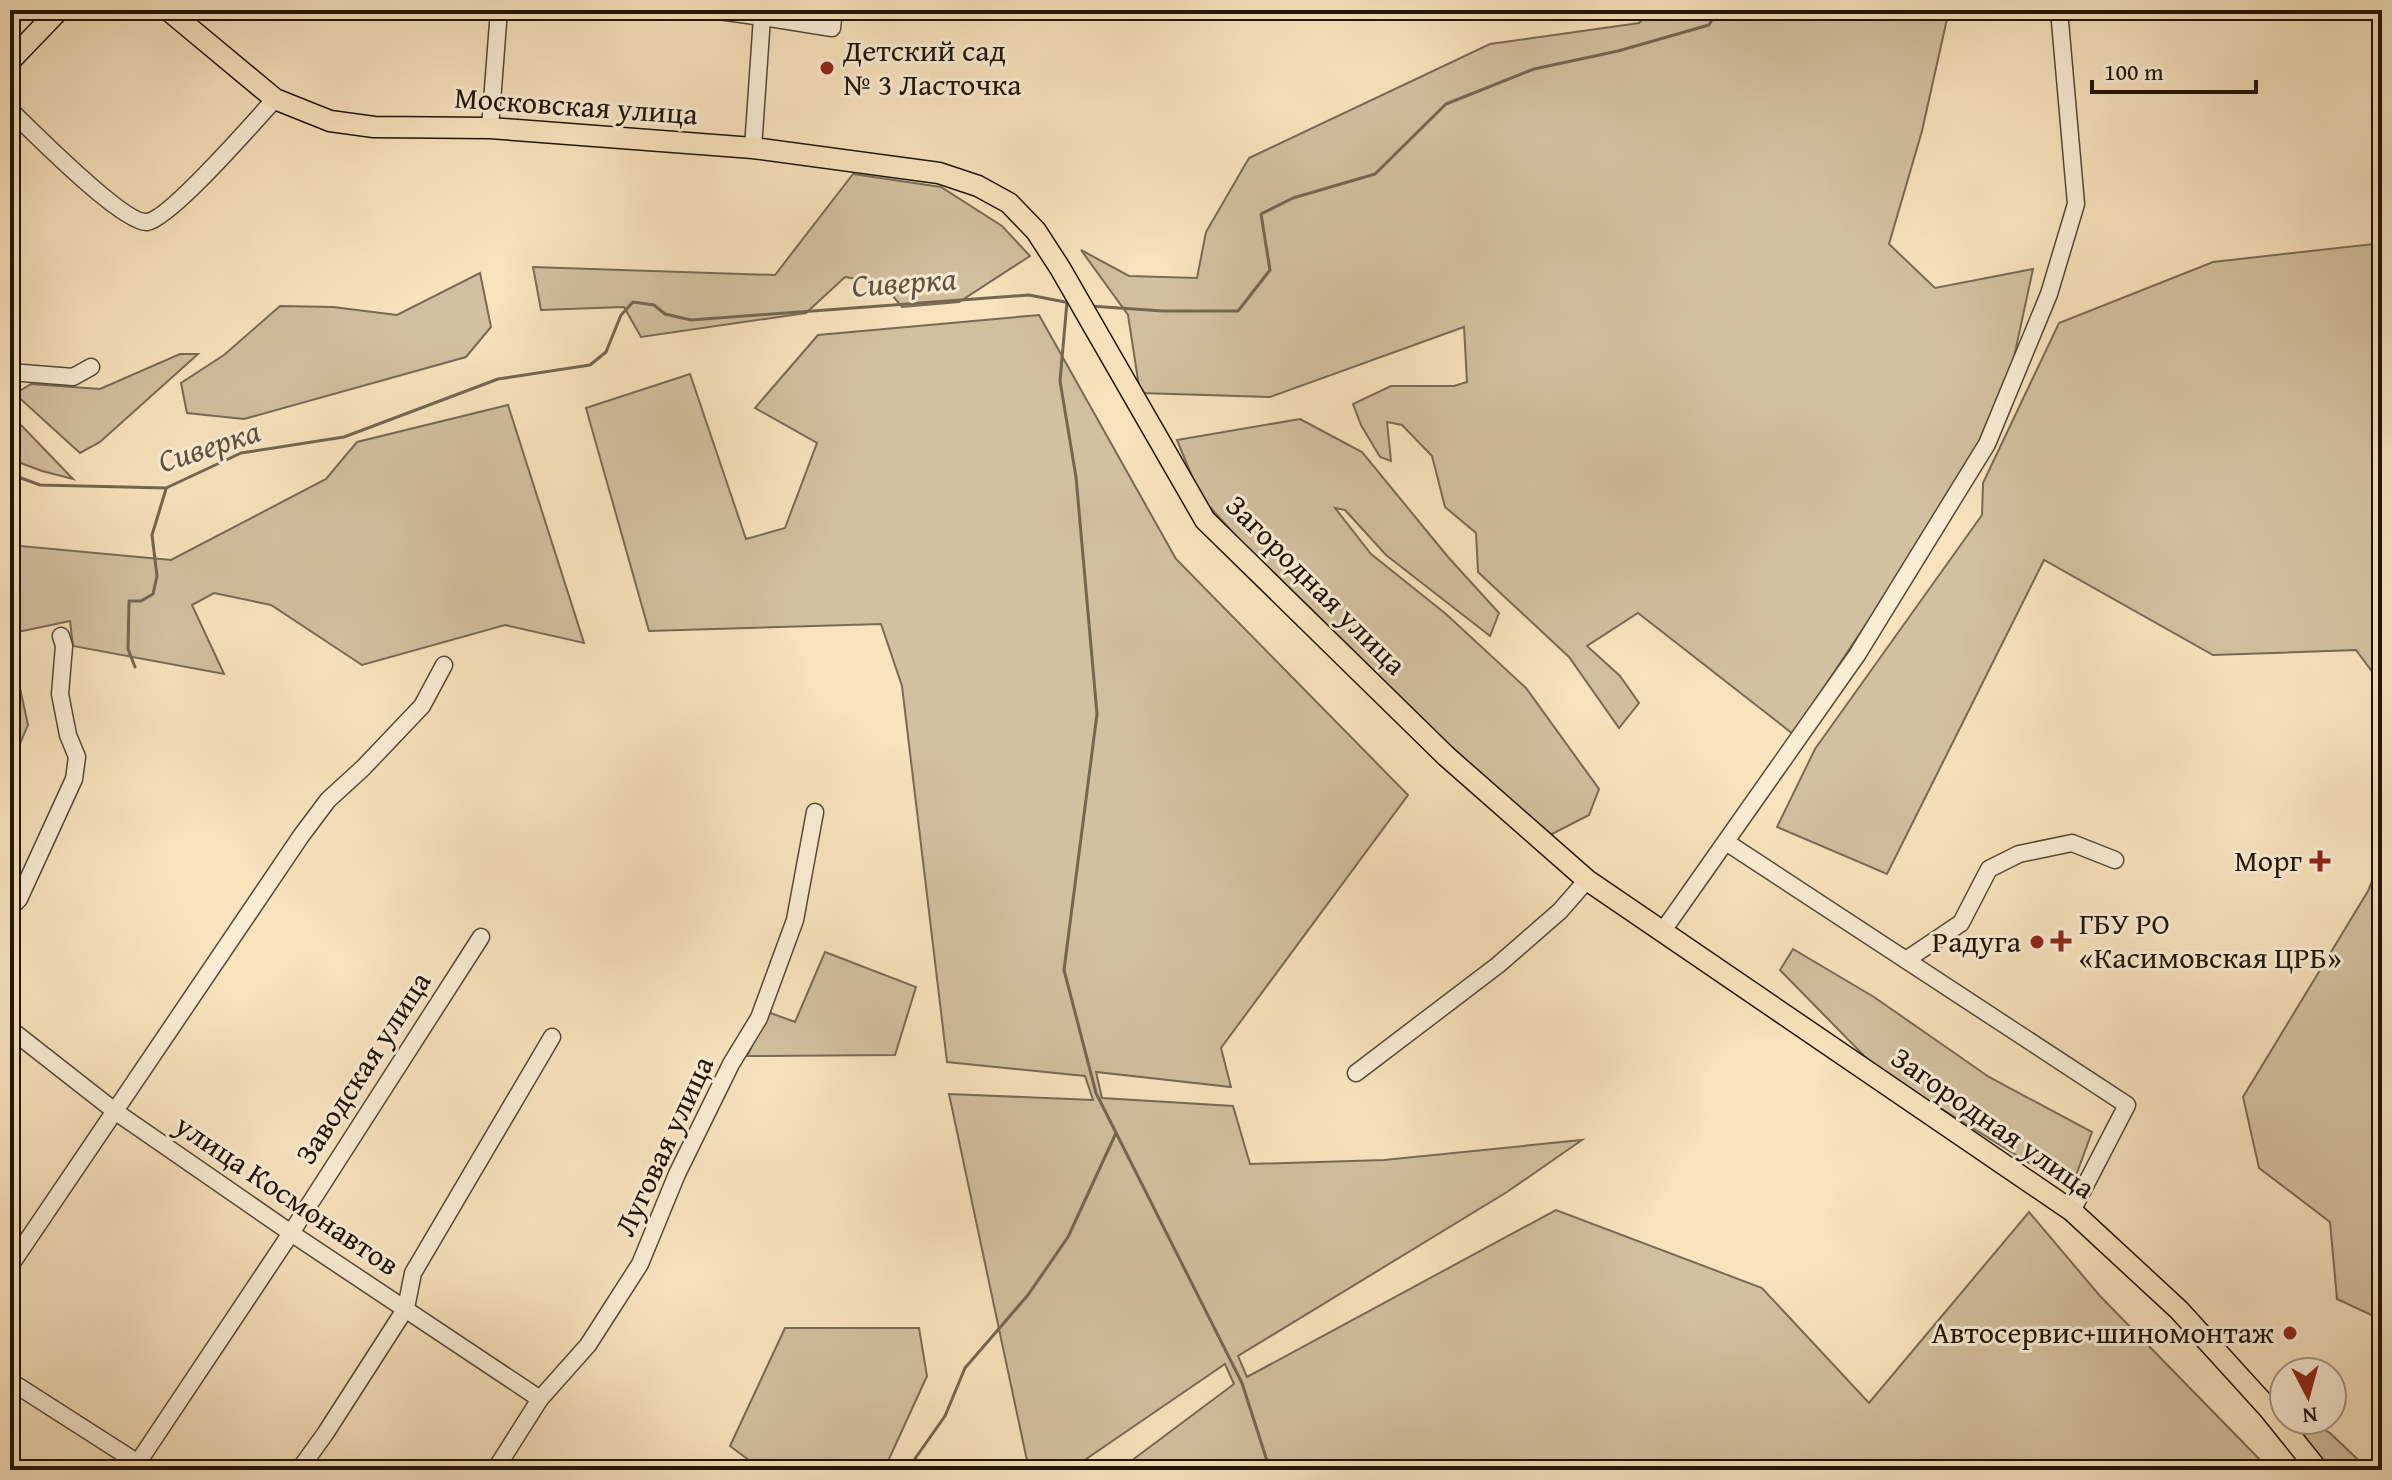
<svg xmlns="http://www.w3.org/2000/svg" width="2392" height="1480" font-family="'Gentium Book Plus',serif">
  <rect width="100%" height="100%" fill="#f8e3be"/>
  <filter id="stains"><feTurbulence type="fractalNoise" baseFrequency=".0025" numOctaves="4"/><feColorMatrix values="0 0 0 0 .2 0 0 0 0 .09 0 0 0 0 .02 0 0 0 .5 -.17"/></filter>
  <radialGradient id="worn" r=".72"><stop offset=".6" stop-color="#630" stop-opacity="0"/><stop offset="1" stop-color="#630" stop-opacity=".3"/></radialGradient>
  <g fill="#d3c09f" stroke="#796a54" stroke-width="2">
    <path d="M1652,10H1949L1922,131L1889,244L1935,288L2033,269L2011,371L1979,454L1793,734L1638,613L1587,646L1620,676L1639,703L1619,728L1569,657L1478,572L1476,533L1445,507L1432,456L1402,425L1387,422L1391,461L1380,457L1361,425L1353,404L1391,386H1454L1467,382L1464,327L1270,397L1140,393L1128,315L1081,250L1129,276L1197,278L1206,232L1249,158L1490,44L1639,23Z"/>
    <path d="M853,174L941,187L1002,226L1030,256L959,302L902,307L882,283L845,277L806,313L641,337L624,307L541,310L533,267L775,275Z"/>
    <path d="M2382,243V685L2356,650L2213,655L2044,560L1887,874L1777,827L1815,749L1982,515L1983,483L2059,323L2213,262Z"/>
    <path d="M480,273L491,327L466,357L244,419L187,413L181,383L224,355L280,306L333,307L397,315Z"/>
    <path d="M1039,315L1176,559L1408,795L1221,1048L1231,1087L1096,1072L1102,1098L1233,1106L1250,1164L1384,1160L1582,1140L1507,1192L1238,1356L1247,1377L1556,1210L1762,1288L1869,1403L2029,1212L2100,1296L2270,1470H1119L1234,1384L1225,1364L1070,1470H1029L949,1094L1093,1100L1085,1076L947,1062L902,686L881,624L649,631L586,408L690,374L746,539L785,528L817,443L755,408L818,335Z"/>
    <path d="M180,354H198L100,442L80,453L15,394L31,384L100,389Z"/>
    <path d="M508,405L584,643L505,625L362,665L271,605L214,593L192,605L224,674L73,646L70,621L13,633V656L28,725L10,767V545L171,560L326,479L357,442Z"/>
    <path d="M10,418L22,426L73,479L42,471L10,459Z"/>
    <path d="M1300,419L1362,452L1448,557L1499,613L1490,636L1386,555L1345,510L1335,508L1371,554L1446,614L1526,688L1599,789L1589,815L1550,835L1523,814L1293,599L1200,496L1177,440Z"/>
    <path d="M2382,857V1320L2337,1299L2330,1222L2259,1168L2243,1097L2368,891Z"/>
    <path d="M1793,949L1874,997L1989,1077L2092,1132L2071,1189L1877,1069L1780,970Z"/>
    <path d="M825,952L916,987L895,1055L747,1056L768,1012L795,1022Z"/>
    <path d="M785,1328H919L927,1376L884,1470H762L730,1446Z"/>
    <path d="M2311,1422L2330,1433L2369,1470H2326L2298,1436L2300,1425Z"/>
  </g>
  <g fill="none" stroke-linecap="round" stroke-linejoin="round">
    <g stroke="#756650" stroke-width="3">
      <path d="M1067,302L1060,381L1076,477L1097,714L1064,970L1096,1093L1242,1383L1270,1470"/>
      <path d="M1090,306L1163,311H1238L1270,270L1261,214L1293,198L1375,174L1446,104L1534,69L1618,51L1709,25L1717,10"/>
      <path d="M10,474L40,485L166,488L241,453L344,437L498,379L590,365L606,352L621,315L633,302L654,305L665,314L691,320L1029,295L1070,303"/>
      <path d="M135,667L128,649L129,601H141L153,594L157,576L152,535L166,489"/>
      <path d="M907,1470L945,1416L965,1368L1028,1295L1068,1237L1116,1133"/>
    </g>
    <defs>
      <g id="minor">
        <path d="M712,10L762,17L753,148"/>
        <path d="M762,17L832,28L834,10"/>
        <path d="M10,110C31,130 123,224 147,222C170,219 255,121 275,99"/>
        <path d="M490,128L499,10"/>
        <path d="M10,372L73,377L91,367"/>
        <path d="M1726,842L2127,1105L2072,1211"/>
        <path d="M10,908L19,899L74,779L77,757L68,735L60,694L64,646L61,636"/>
        <path d="M1662,932L1857,655L1987,444L2049,294L2076,204L2059,10"/>
        <path d="M1906,960L1961,923L1989,869L2019,854L2072,843L2115,860"/>
        <path d="M10,1029L116,1112L291,1233L540,1399"/>
        <path d="M1356,1073L1498,965L1560,911L1587,880"/>
        <path d="M10,1266L301,836L328,800L363,768L422,706L444,665"/>
        <path d="M10,1381L138,1463"/>
        <path d="M133,1470L291,1233L481,937"/>
        <path d="M299,1470L325,1434L406,1308L413,1273L552,1037"/>
        <path d="M495,1470L540,1399L588,1345L640,1264L677,1174L731,1064L759,1018L795,920L815,812"/>
      </g>
      <g id="major">
        <path d="M168,10L275,99L330,121L374,127L490,128L753,148L939,173L978,186L1009,203L1036,231L1060,268L1205,520L1446,756L1587,880L2072,1211L2179,1310L2269,1409L2318,1470"/>
        <path d="M10,61L59,10"/>
      </g>
    </defs>
    <use href="#minor" stroke="#554836" stroke-width="19"/>
    <use href="#major" stroke="#1f1409" stroke-width="23"/>
    <use href="#minor" stroke="#faedd5" stroke-width="16"/>
    <use href="#major" stroke="#f8e3be" stroke-width="20"/>
  </g>
  <g fill="#8f2418" stroke="#faedd5" stroke-width="3">
    <circle cx="827" cy="68" r="8"/>
    <path d="M2316 849h8v8h8v8h-8v8h-8v-8h-8v-8h8z"/>
    <path d="M2057 929h8v8h8v8h-8v8h-8v-8h-8v-8h8z"/>
    <circle cx="2037" cy="942" r="8"/>
    <circle cx="2290" cy="1333" r="8"/>
  </g>
  <g text-anchor="middle" stroke-width="6" stroke-linejoin="round" paint-order="stroke">
    <g font-size="30" fill="#1f1409" stroke="#faedd5" text-anchor="end">
      <text x="843" y="61" text-anchor="start">Детский сад<tspan x="843" dy="34">№ 3 Ласточка</tspan></text>
      <text x="2302" y="871">Морг</text>
      <text x="2079" y="934" text-anchor="start">ГБУ РО<tspan x="2079" dy="34">«Касимовская ЦРБ»</tspan></text>
      <text x="2021" y="952">Радуга</text>
      <text x="2274" y="1343">Автосервис+шиномонтаж</text>
    </g>
    <g font-size="30" fill="#1f1409" stroke="#faedd5">
      <text transform="translate(576 106) rotate(4)" y="10">Московская улица</text>
      <text transform="translate(1316 585) rotate(45)" y="10">Загородная улица</text>
      <text transform="translate(363 1068) rotate(-57)" y="10">Заводская улица</text>
      <text transform="translate(1993 1123) rotate(35)" y="10">Загородная улица</text>
      <text transform="translate(664 1146) rotate(-65)" y="10">Луговая улица</text>
      <text transform="translate(287 1195) rotate(34)" y="10">улица Космонавтов</text>
    </g>
    <g font-size="32" font-style="italic" fill="#5f523f" stroke="#faedd5">
      <text transform="translate(904 282) rotate(-4)" y="11">Сиверка</text>
      <text transform="translate(209 446) rotate(-18)" y="11">Сиверка</text>
    </g>
  </g>
  <rect width="2392" height="1480" fill="none" stroke="#f8e3be" stroke-width="40"/>
  <rect x="12" y="12" width="2368" height="1456" fill="none" stroke="#1f1409" stroke-width="4"/>
  <rect x="20" y="20" width="2352" height="1440" fill="none" stroke="#1f1409" stroke-width="2"/>
  <g transform="translate(2308 1396) rotate(174)"><circle r="38" fill="#faedd5" stroke="#a29683" stroke-width="2"/>
  <path d="M0-6L14 30L0 20L-14 30Z" fill="#8f2418"/>
  <text y="-12" font-size="22" font-weight="bold" text-anchor="middle" fill="#1f1409">N</text>
  </g>
  <path d="M2092 80v12h164v-12" fill="none" stroke="#1f1409" stroke-width="4"/>
  <text x="2104" y="80" font-size="24" fill="#1f1409" stroke="#faedd5" stroke-width="6" paint-order="stroke">100 m</text>
  <rect width="100%" height="100%" filter="url(#stains)"/>
  <rect width="100%" height="100%" fill="url(#worn)"/>
</svg>
